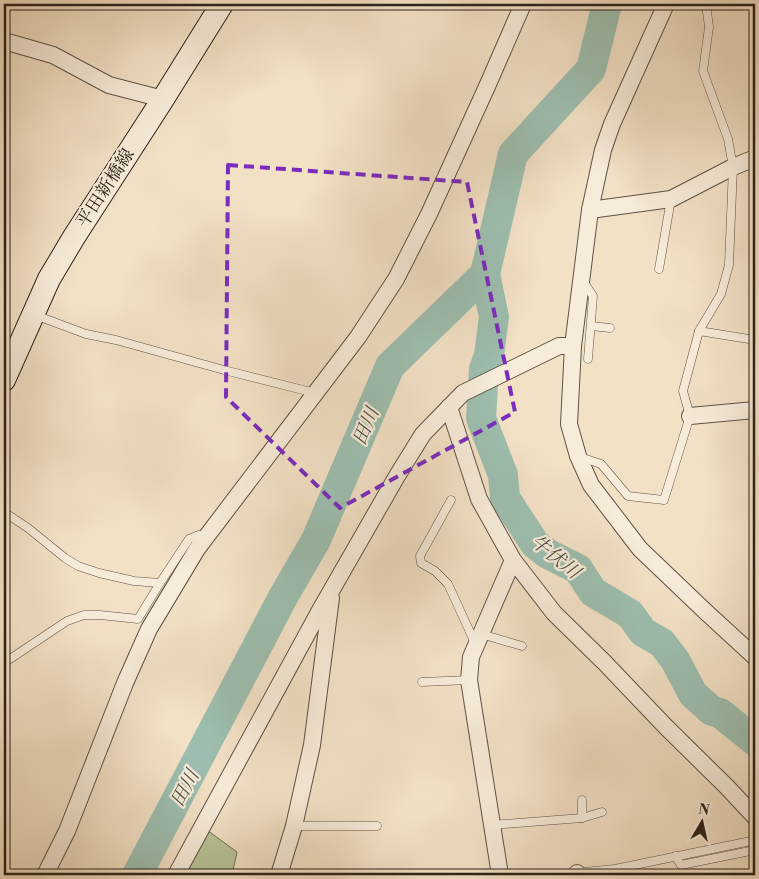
<svg xmlns="http://www.w3.org/2000/svg" width="759" height="879" font-family="'Libre Bodoni','Noto Serif JP',serif">
  <rect width="100%" height="100%" fill="#f3e1c6"/>
  <filter id="stains"><feTurbulence type="fractalNoise" baseFrequency=".004" numOctaves="4"/><feColorMatrix values="0 0 0 0 .2 0 0 0 0 .09 0 0 0 0 .02 0 0 0 .5 -.17"/></filter>
  <radialGradient id="worn" r=".72"><stop offset=".6" stop-color="#630" stop-opacity="0"/><stop offset="1" stop-color="#630" stop-opacity=".3"/></radialGradient>
  <path fill="#b8c397" stroke="#727358" d="M207,830L237,852L232,875H183Z"/>
  <g fill="none" stroke-linecap="round" stroke-linejoin="round">
    <g stroke="#9dbeaf" stroke-width="30">
      <path d="M485,274L494,317L489,355L484,369L481,418L503,475L505,498L535,544L548,554L578,569L593,592L630,614L643,632L662,643L675,660L693,694L712,711L720,713L755,741"/>
      <path d="M137,875L283,597L316,540L390,366L485,274L513,154L591,69L607,4"/>
    </g>
    <defs>
      <g id="lane">
        <path d="M659,269L671,199"/>
        <path d="M583,281L593,296L588,359"/>
        <path d="M35,315L86,334L116,340L224,370L315,393"/>
        <path d="M591,326L610,328"/>
        <path d="M699,331L755,340"/>
        <path d="M580,457L601,464L628,496L664,500L690,416L683,391L699,331L721,294L729,265L733,167L728,139L703,71L709,27L706,4"/>
        <path d="M451,500L420,556L421,563L435,571L448,584L475,643"/>
        <path d="M4,512L28,528L65,558L78,566L99,573L134,581L160,583"/>
        <path d="M481,634L522,646"/>
        <path d="M4,663L67,621L84,615H100L138,619L160,583L189,539L199,535L205,537"/>
        <path d="M422,682L469,680"/>
        <path d="M582,818V800"/>
        <path d="M492,825L582,818L602,812"/>
        <path d="M294,826H377"/>
        <path d="M675,856L681,865L755,850"/>
        <path d="M553,875L615,869L751,841L755,839"/>
      </g>
      <g id="street">
        <path d="M666,4L612,124L603,150L590,210L573,346L569,424L578,456L591,485L640,549L706,612L755,657"/>
        <path d="M4,41L53,55L109,85L163,99"/>
        <path d="M590,210L671,199L733,167L755,158"/>
        <path d="M449,407L479,499L513,560L554,613L605,663L666,727L727,787L755,817"/>
        <path d="M690,416L755,410"/>
        <path d="M577,873V875"/>
        <path d="M45,875L67,831L125,683L149,629L197,549L358,337L396,279L429,214L489,82L523,4"/>
        <path d="M176,875L319,612L397,476L423,434L463,393L559,346H573"/>
        <path d="M279,875L294,826L312,745L331,598"/>
        <path d="M500,875L469,680L471,657L513,560"/>
      </g>
      <path id="secondary" d="M4,380L49,279L74,237L163,99L222,4"/>
    </defs>
    <use href="#lane" stroke="#5d5244" stroke-width="9"/>
    <use href="#street" stroke="#5d5244" stroke-width="18"/>
    <use href="#secondary" stroke="#2b2319" stroke-width="24"/>
    <use href="#lane" stroke="#f7ecda" stroke-width="8"/>
    <use href="#street" stroke="#f7ecda" stroke-width="16"/>
    <use href="#secondary" stroke="#f7ecda" stroke-width="22"/>
  </g>
  <path fill="none" stroke="#7b2cbf" stroke-width="4" stroke-dasharray="10 6" stroke-linejoin="round" d="M228,165L467,182L515,412L340,508L226,397Z"/>
  <g text-anchor="middle" stroke-width="4.5" stroke-linejoin="round" paint-order="stroke">
    <g font-size="18" fill="#2b2319" stroke="#f7ecda">
      <text transform="translate(105 188) rotate(-57)" y="6">平田新橋線</text>
    </g>
    <g font-size="19" font-style="italic" fill="#4d5246" stroke="#f7ecda">
      <text transform="translate(365 426) rotate(-67)" y="7">田川</text>
      <text transform="translate(556 556) rotate(39)" y="7">牛伏川</text>
      <text transform="translate(184 788) rotate(-62)" y="7">田川</text>
    </g>
  </g>
  <rect width="759" height="879" fill="none" stroke="#f3e1c6" stroke-width="20"/>
  <rect x="5" y="5" width="749" height="869" fill="none" stroke="#2b2319" stroke-width="2.5"/>
  <rect x="10" y="10" width="739" height="859" fill="none" stroke="#2b2319"/>
  <g transform="translate(702 822) rotate(9)" stroke="#f7ecda" stroke-width="4" paint-order="stroke">
  <path d="M0-4L9 19L0 12L-9 19Z" fill="#2b2319"/>
  <text y="-8" font-size="14" font-weight="bold" text-anchor="middle" fill="#2b2319">N</text>
  </g>
  <rect width="100%" height="100%" filter="url(#stains)"/>
  <rect width="100%" height="100%" fill="url(#worn)"/>
</svg>
